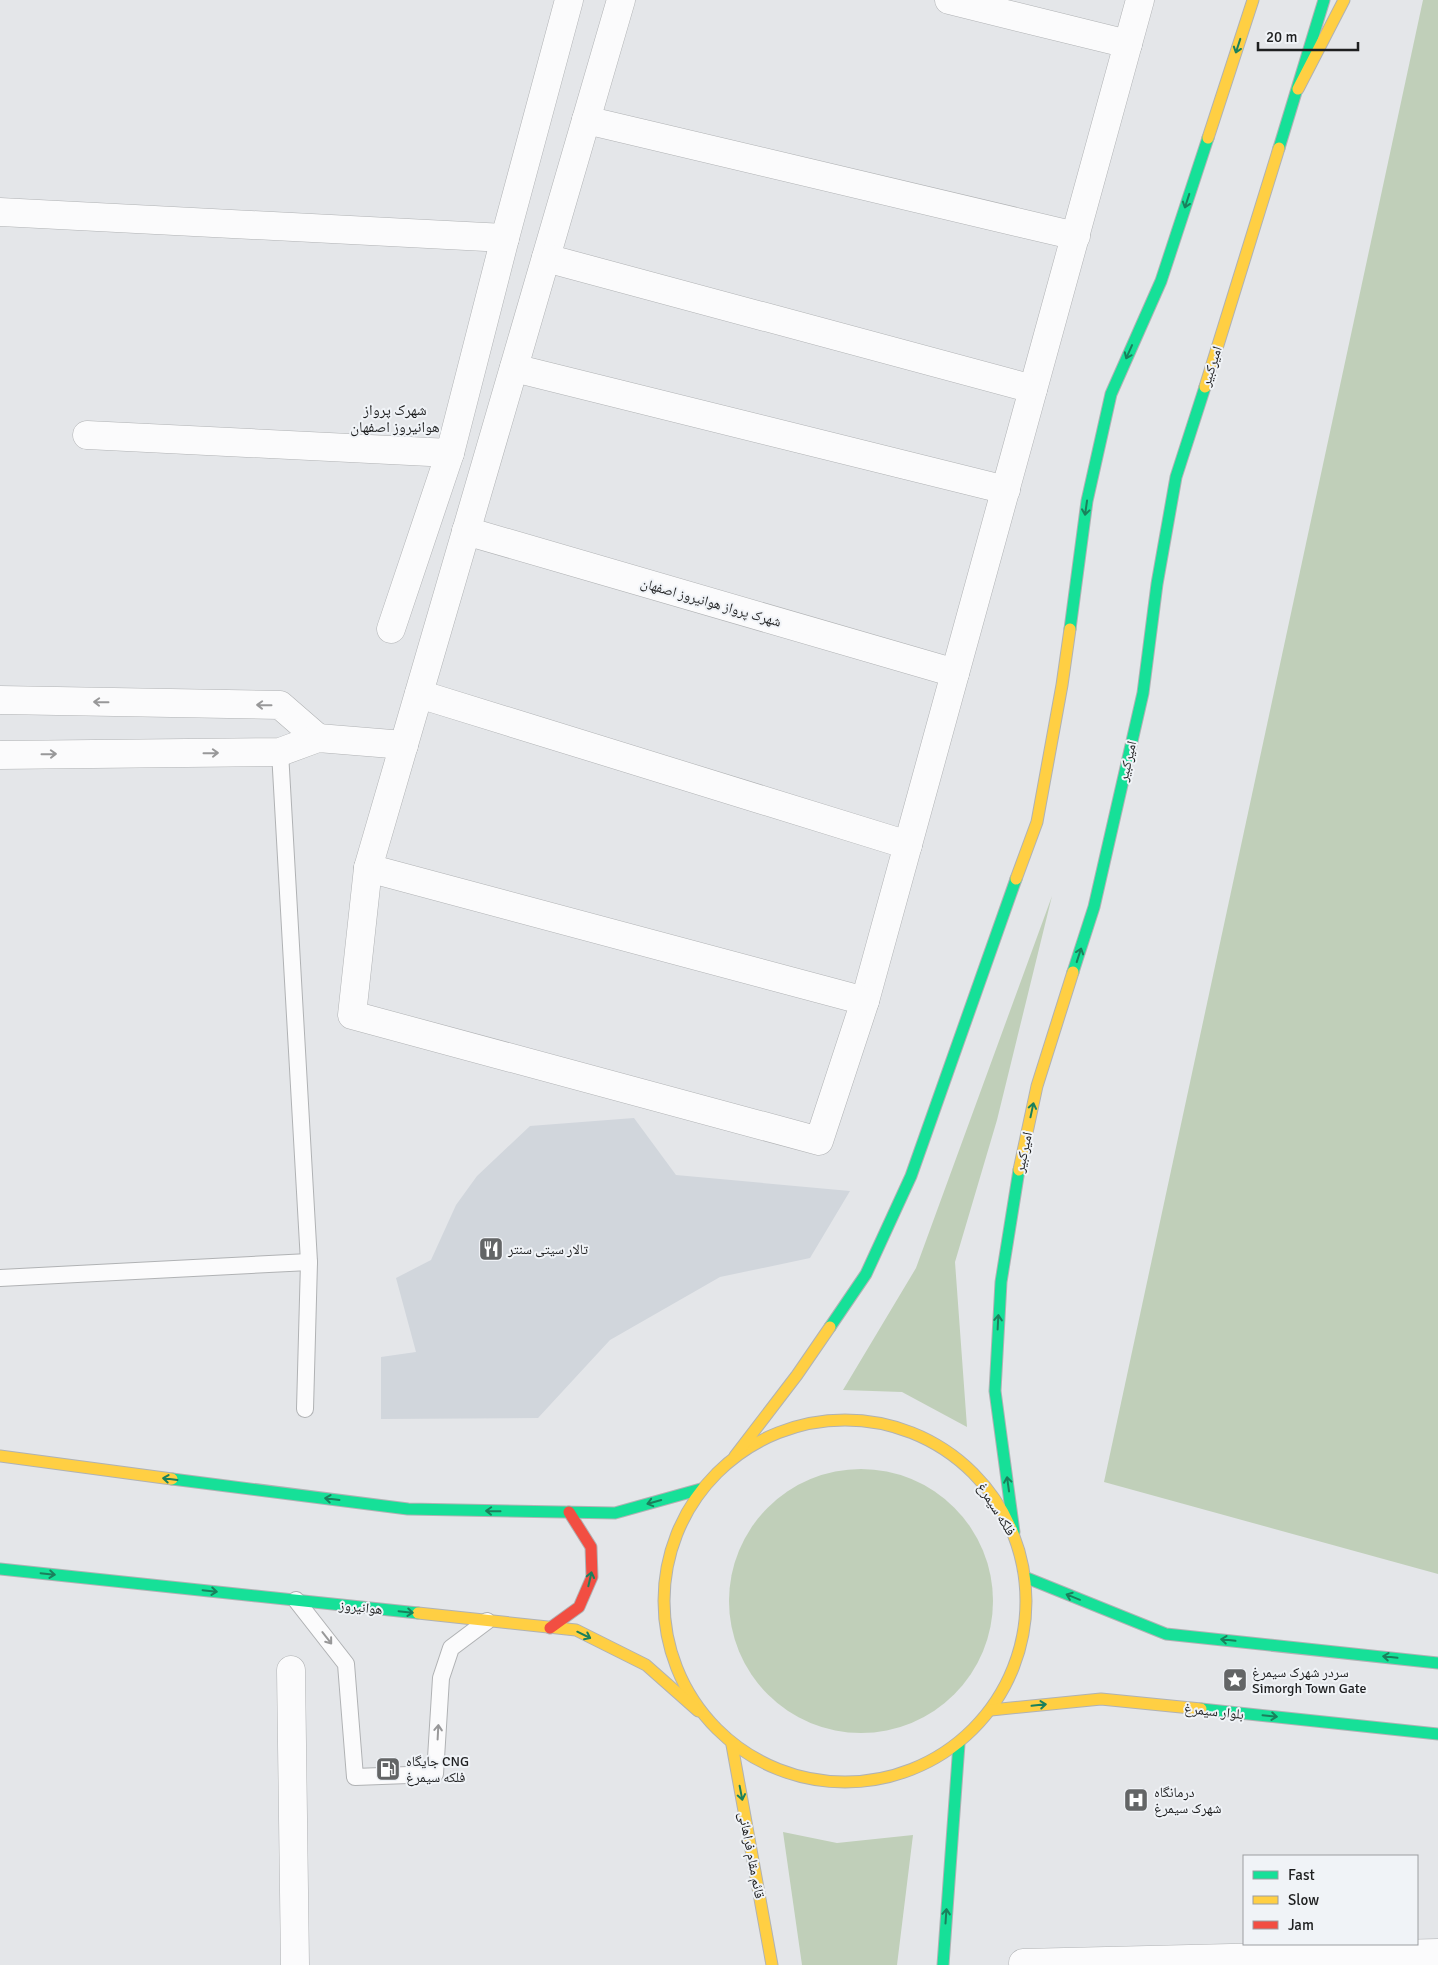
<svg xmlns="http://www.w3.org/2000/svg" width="1438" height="1965" font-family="Signika,'Noto Naskh Arabic',sans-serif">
  <rect width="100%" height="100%" fill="#e4e6e9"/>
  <path fill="#d1d6dc" d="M634,1118L676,1175L850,1191L810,1258L720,1277L610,1340L538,1418L381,1419V1357L416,1352L396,1278L431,1260L456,1205L477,1176L530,1126Z"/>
  <g fill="#c0cfb9">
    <path d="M1423,0H1438V1574L1104,1482Z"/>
    <path d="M1052,896L997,1120L955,1262L967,1427L902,1392L843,1390L916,1268Z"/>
    <circle cx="861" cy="1601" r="132"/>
    <path d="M783,1832L837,1843L913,1835L897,1965H802Z"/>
  </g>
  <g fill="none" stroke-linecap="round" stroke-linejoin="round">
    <defs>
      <g id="lane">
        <path d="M280,752L309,1262L305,1409"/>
        <path d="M0,1278L309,1262"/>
        <path d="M296,1600L346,1664L355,1777L435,1774L441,1678L451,1648L487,1621"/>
      </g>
      <g id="street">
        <path d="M621,0L368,868L352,1015L819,1141L865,1001L1140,0"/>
        <path d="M949,0L1128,44"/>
        <path d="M586,120L1076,236"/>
        <path d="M0,212L505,238"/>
        <path d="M546,258L1033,389"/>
        <path d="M514,368L1006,490"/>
        <path d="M87,435L450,453"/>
        <path d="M466,531L955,673"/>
        <path d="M391,629L450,453L505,238L569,0"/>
        <path d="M419,694L908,845"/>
        <path d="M0,700L280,705L318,738"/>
        <path d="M0,755L280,752L318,738L404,745"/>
        <path d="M368,868L865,1001"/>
        <path d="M291,1670L295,1965"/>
        <path d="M1023,1963L1438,1953"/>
      </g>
      <g id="fast">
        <path d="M1279,148L1324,0"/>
        <path d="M1070,629L1087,501L1111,394L1161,281L1208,138"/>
        <path d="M1073,972L1094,907L1143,693L1157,584L1176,477L1205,387"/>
        <path d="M830,1327L866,1274L911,1176L1016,879"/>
        <path d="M172,1479L408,1509L615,1513L701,1489"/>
        <path d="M1014,1532L995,1391L1001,1282L1019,1170"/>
        <path d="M0,1569L418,1613"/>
        <path d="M1027,1578L1166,1634L1438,1663"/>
        <path d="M1201,1709L1438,1734"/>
        <path d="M943,1965L959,1744"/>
      </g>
      <g id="slow">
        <path d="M1298,89L1344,0"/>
        <path d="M1208,138L1253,0"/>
        <path d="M1205,387L1279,148"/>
        <path d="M1016,879L1037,822L1062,685L1070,629"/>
        <path d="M1019,1170L1037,1086L1073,972"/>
        <circle cx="845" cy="1601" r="181"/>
        <path d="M0,1456L172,1479"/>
        <path d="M735,1456L797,1375L830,1327"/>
        <path d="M418,1613L576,1630L646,1665L698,1711"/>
        <path d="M991,1710L1101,1699L1201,1709"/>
        <path d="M732,1745L772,1965"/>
      </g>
      <path id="jam" d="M550,1628L579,1607L592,1577L591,1547L569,1512"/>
    </defs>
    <use href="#lane" stroke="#b0b2b4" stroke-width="18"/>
    <use href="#street" stroke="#b0b2b4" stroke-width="29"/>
    <use href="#fast" stroke="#b0b2b4" stroke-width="13"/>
    <use href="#slow" stroke="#b0b2b4" stroke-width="13"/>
    <use href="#jam" stroke="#b0b2b4" stroke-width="13"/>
    <use href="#lane" stroke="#fbfbfc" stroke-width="16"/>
    <use href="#street" stroke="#fbfbfc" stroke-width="28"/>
    <use href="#fast" stroke="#16e098" stroke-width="11"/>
    <use href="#slow" stroke="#ffcf43" stroke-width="11"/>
    <use href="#jam" stroke="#f24e42" stroke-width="11"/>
  </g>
  <defs><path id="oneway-shaft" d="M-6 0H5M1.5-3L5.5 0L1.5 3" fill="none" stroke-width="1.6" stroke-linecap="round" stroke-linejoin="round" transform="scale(1.25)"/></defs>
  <g stroke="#1a805c">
    <use href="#oneway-shaft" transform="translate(1238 46) rotate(108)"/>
    <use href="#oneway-shaft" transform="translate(1187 201) rotate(108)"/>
    <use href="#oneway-shaft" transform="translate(1129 352) rotate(114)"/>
    <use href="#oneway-shaft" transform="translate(1086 508) rotate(98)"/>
    <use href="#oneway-shaft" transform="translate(1079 955) rotate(-72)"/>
    <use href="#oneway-shaft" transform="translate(1032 1110) rotate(-78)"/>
    <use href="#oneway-shaft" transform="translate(998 1322) rotate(-87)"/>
    <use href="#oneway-shaft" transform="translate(170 1479) rotate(-173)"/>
    <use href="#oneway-shaft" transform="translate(1008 1484) rotate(-98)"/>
    <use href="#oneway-shaft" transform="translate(332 1499) rotate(-173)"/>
    <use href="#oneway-shaft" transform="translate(654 1502) rotate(164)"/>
    <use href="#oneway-shaft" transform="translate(493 1511) rotate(-179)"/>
    <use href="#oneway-shaft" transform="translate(48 1574) rotate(6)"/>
    <use href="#oneway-shaft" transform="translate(590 1579) rotate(-77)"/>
    <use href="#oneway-shaft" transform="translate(210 1591) rotate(6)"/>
    <use href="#oneway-shaft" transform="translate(1073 1597) rotate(-158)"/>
    <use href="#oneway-shaft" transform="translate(406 1612) rotate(6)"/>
    <use href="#oneway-shaft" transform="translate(584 1635) rotate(26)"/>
    <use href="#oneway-shaft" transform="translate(1228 1640) rotate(-174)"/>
    <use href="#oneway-shaft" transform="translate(1390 1657) rotate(-174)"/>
    <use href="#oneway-shaft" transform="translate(1039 1705) rotate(-6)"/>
    <use href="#oneway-shaft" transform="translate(1270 1716) rotate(6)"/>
    <use href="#oneway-shaft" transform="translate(741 1793) rotate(79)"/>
    <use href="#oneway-shaft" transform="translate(946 1916) rotate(-86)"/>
  </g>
  <g stroke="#989899">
    <use href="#oneway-shaft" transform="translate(101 702) rotate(-179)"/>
    <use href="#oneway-shaft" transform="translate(264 705) rotate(-179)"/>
    <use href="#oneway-shaft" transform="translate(211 753) rotate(-1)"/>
    <use href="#oneway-shaft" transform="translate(49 754) rotate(-1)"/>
    <use href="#oneway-shaft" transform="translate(327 1638) rotate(52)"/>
    <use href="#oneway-shaft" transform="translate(438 1732) rotate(-87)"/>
  </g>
  <defs>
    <symbol id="restaurant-square" viewBox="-11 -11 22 22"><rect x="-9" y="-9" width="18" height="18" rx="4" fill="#636566" stroke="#f0f3f7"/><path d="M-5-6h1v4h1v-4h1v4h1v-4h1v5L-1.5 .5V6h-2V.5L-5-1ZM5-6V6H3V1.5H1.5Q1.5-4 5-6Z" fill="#fff"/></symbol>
    <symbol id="sight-square" viewBox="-11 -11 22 22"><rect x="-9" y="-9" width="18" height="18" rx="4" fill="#636566" stroke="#f0f3f7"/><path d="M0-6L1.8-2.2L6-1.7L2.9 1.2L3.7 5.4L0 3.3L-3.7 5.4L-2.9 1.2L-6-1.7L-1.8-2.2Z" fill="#fff"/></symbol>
    <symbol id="fuel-square" viewBox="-11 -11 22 22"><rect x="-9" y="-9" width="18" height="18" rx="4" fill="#636566" stroke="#f0f3f7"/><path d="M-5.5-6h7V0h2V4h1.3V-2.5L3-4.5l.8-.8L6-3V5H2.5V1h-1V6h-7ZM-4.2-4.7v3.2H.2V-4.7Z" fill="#fff"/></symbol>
    <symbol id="hospital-square" viewBox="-11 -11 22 22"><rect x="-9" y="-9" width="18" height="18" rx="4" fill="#636566" stroke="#f0f3f7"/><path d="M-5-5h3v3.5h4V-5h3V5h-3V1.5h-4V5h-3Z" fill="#fff"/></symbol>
  </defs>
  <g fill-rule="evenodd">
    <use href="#restaurant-square" x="477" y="1235" width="28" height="28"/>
    <use href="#sight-square" x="1221" y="1666" width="28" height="28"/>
    <use href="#fuel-square" x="374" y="1755" width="28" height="28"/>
    <use href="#hospital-square" x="1122" y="1786" width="28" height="28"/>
  </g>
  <g text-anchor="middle" stroke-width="4" stroke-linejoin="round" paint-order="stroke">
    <g font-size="14" fill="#1e1f20" stroke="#f0f3f7">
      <text transform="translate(1211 366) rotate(-72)" y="5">امیرکبیر</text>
      <text transform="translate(711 602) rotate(16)" y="5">شهرک پرواز هوانیروز اصفهان</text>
      <text transform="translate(1127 761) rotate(-77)" y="5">امیرکبیر</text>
      <text transform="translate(1023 1152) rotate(-78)" y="5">امیرکبیر</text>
      <text transform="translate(997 1509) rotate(58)" y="5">فلکه سیمرغ</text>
      <text transform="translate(361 1607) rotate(6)" y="5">هوانیروز</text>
      <text transform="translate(1214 1711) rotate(6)" y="5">بلوار سیمرغ</text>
      <text transform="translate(752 1855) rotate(79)" y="5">قائم مقام فراهانی</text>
    </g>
    <g font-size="14" fill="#1e1f20" stroke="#f0f3f7" text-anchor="start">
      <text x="508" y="1254">تالار سیتی سنتر</text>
      <text x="1252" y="1677">سردر شهرک سیمرغ<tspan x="1252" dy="16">Simorgh Town Gate</tspan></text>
      <text x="406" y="1766">جایگاه CNG<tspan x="406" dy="16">فلکه سیمرغ</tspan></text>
      <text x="1154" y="1797">درمانگاه<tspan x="1154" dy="16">شهرک سیمرغ</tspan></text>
    </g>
    <g font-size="15" fill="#1e1f20" stroke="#f0f3f7">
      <text x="395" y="415">شهرک پرواز<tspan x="395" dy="17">هوانیروز اصفهان</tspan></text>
    </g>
  </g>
  <rect x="1243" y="1855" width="175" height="90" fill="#f0f3f7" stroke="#9c9ea1"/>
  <rect x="1253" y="1871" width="25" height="8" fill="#16e098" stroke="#9c9ea1"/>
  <text x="1288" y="1880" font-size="15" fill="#1e1f20">Fast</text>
  <rect x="1253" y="1896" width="25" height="8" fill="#ffcf43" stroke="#9c9ea1"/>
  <text x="1288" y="1905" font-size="15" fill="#1e1f20">Slow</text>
  <rect x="1253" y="1921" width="25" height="8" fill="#f24e42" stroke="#9c9ea1"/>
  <text x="1288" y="1930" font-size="15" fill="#1e1f20">Jam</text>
  <path d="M1258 42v8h100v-8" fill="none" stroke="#1e1f20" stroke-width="2.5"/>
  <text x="1266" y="42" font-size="15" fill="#1e1f20" stroke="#f0f3f7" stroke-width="4" paint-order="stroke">20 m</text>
</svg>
